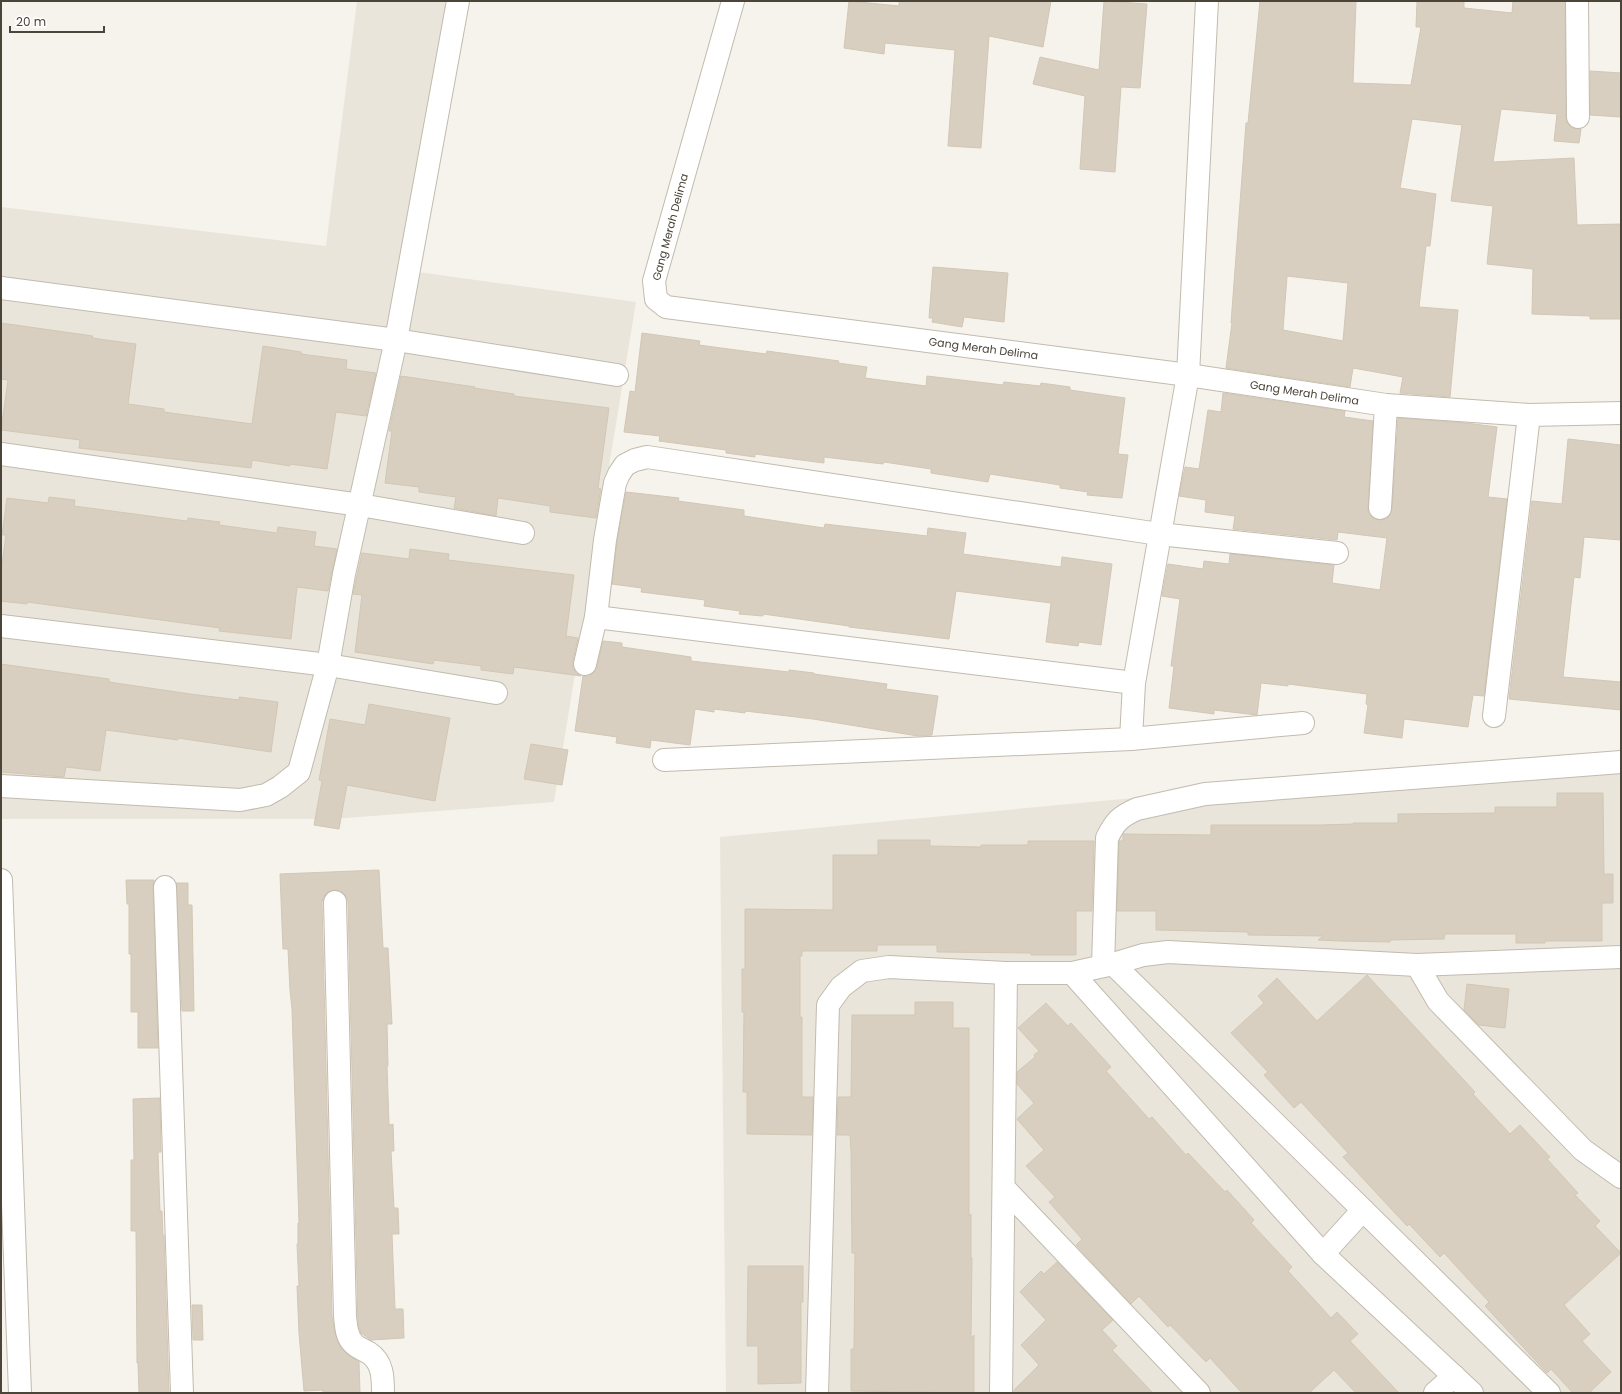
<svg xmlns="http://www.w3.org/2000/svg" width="1622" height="1394" font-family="Poppins,sans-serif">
  <rect width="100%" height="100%" fill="#f6f3ec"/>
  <g fill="#eae5da">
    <path d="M357,1H468L411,271L636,302L554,802L333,819H1V207L326,246Z"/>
    <path d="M1621,752V1393H726L720,837Z"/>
  </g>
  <g fill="#d8cfc1" stroke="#d3c7b4" fill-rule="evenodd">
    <path d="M849,1L899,6V1H1051L1043,47L989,36L981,148L948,146L955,50L885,43L884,54L844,48Z"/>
    <path d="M1104,1L1147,4L1140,88L1121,87L1115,172L1080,169L1085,96L1033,84L1040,57L1099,70Z"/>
    <path d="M1260,1H1356L1353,83L1411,85L1421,27H1416L1417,1H1464V8L1512,13L1513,1H1565L1566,117L1567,123L1572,128L1581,129L1579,143L1554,141L1557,114L1501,109L1493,162L1574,158L1577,225L1621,224V319H1590V316L1532,314L1533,269L1487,264L1493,206L1451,201L1462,125L1412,119L1400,188L1436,194L1430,246H1426L1419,307L1458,310L1450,397L1400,393L1403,377L1353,368L1350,387L1226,368L1232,323H1231L1246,123H1248ZM1287,276L1348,283L1343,341L1283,330Z"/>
    <path d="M1590,71L1621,73V117L1590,115Z"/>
    <path d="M933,267L1008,273L1004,322L964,317L962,327L932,322L933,318H929Z"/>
    <path d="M1,323L93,336L92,338L136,344L128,404L164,409V412L252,424L263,346L301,352V354L347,360L346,369L376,373L366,416L336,412L327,469L290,464V466L252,460L251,468L79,448L80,440L1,430L8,380L1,379Z"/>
    <path d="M642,333L700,341L699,345L766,354L767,351L839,361L838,363L867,367L865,378L926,386L927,376L1003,385L1004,382L1040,386L1041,383L1070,387V390L1125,398L1118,454L1128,455L1122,498L1087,495L1088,492L1060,488V485L990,474L988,482L931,473V469L884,462L883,464L824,457V463L755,454V457L726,453V450L659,441L660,436L624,432L630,391L635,392Z"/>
    <path d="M401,376L475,387L474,388L514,394V396L609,408L598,488L601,489L596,518L550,512V506L498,498L496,516L454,508L456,497L419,492V487L385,483L392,431H389Z"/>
    <path d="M1223,393L1345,411L1344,417L1373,421L1368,507L1369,514L1373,518L1379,520L1386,519L1390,515L1392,509L1398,418L1466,423L1497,427L1488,497L1507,499L1484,696L1473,695L1468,727L1404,719L1402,738L1364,733L1368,705L1366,704L1367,694L1288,684V686L1261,683L1257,715L1214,710V714L1169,708L1174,666H1171L1180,599L1162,596L1168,564L1203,569L1204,561L1229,564L1230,554L1334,565L1332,583L1380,590L1387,538L1338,532L1337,540L1233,529L1235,516L1205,512L1206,500L1179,496L1185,467L1199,469L1208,410L1221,412Z"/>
    <path d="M1568,439L1621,445V540L1584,537L1580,578L1574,577L1563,677L1621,682V710L1509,699L1532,501L1562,504Z"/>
    <path d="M626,492L679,498L678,501L744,510V516L824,528L825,524L927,536L928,528L966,533L963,554L1061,567L1062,557L1112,564L1101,645L1079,642L1078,646L1046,642L1051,603L956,591L949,639L849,627V626L763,614V616L739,614L740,611L704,606L705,600L641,592L642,588L612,584L617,542Z"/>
    <path d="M49,497L75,500L74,506L187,521L188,518L220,522L219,525L277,533L278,527L316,532L314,546L337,549L328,591L297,587L291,639L219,631L220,628L27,602V604L1,601V572L6,535H2L7,498L48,503Z"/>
    <path d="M410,549L449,554L448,560L574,575L566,636L578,638L573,661V667L576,673L581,676L514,667L513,674L481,670V666L434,660L433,664L355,652L362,595L353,594L362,553L409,559Z"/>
    <path d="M603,641L622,643V647L691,657V661L789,672V670L814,673V674L887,684L886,689L938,696L932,735L918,736L813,719L745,711V713L714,709V712L695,709L690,745L651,740L650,748L616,743L617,737L575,731L583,676H589L594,672L597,667Z"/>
    <path d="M1,664L109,679V682L190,694L239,700V697L278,702L271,752L178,738V740L106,730L100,771L66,767L64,777L1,772Z"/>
    <path d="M369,704L450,718L435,801L347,785L339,829L314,825L322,781L319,780L330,719L365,725Z"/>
    <path d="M531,744L568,750L562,785L524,779Z"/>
    <path d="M1557,793H1603L1604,874H1613V903H1602V941H1545V943H1516V934H1445L1444,939L1390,940V942L1340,941L1318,940L1323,936L1248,935V932L1156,930V911H1117L1119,841H1123V834L1211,835V825H1320L1353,824V823H1398V814L1495,813V807H1557Z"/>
    <path d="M878,840H930V846L981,847V845H1028V841H1094L1092,911H1076V955H1031V953L937,952V945H877V951H802V956H800V1017H802V1097H813L812,1135L747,1134V1092H743L744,1012H742V969H745V909L833,910V855H878Z"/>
    <path d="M379,870L383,948H388L392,1024H387L388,1066H387L389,1125L393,1124L394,1151H391L394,1208H398L399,1234H392L395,1309H403L404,1338L371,1340L361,1333L358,1325L348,902L346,896L341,891L334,890L328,892L324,896L322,902L332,1316L335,1333L340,1346L347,1354L359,1362L360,1393H323V1390L304,1391L299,1333L297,1286H299L297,1244H298V1223H299L292,1009L290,990L288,949H283L280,874Z"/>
    <path d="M126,880H154L153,887L158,1048H138V1012H131V954H129V904H127Z"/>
    <path d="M176,883H188V905H192L194,1011H182Z"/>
    <path d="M1367,975L1475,1092L1473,1094L1510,1134L1520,1125L1550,1157L1547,1159L1578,1193L1575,1195L1600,1221L1595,1226L1621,1253L1564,1305L1590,1334L1582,1341L1611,1372L1589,1393H1573L1551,1369L1547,1373L1485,1306L1489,1302L1444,1253L1440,1257L1409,1224L1407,1226L1343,1157L1348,1153L1301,1102L1294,1108L1264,1075L1268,1072L1231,1033L1264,1003L1258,996L1277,978L1317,1021Z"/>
    <path d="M1467,984L1509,989L1505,1028L1479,1025L1464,1010Z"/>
    <path d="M915,1002H953V1028H969V1216L971,1214V1258H972L971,1339L974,1335V1393L851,1391V1349H854L855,1253H852L851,1151L850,1135H837L838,1097H851L852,1015H915Z"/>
    <path d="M1046,1003L1068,1026L1071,1023L1111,1067L1106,1071L1149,1119L1152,1117L1186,1155L1188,1153L1225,1192L1227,1190L1254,1220L1251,1223L1292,1267L1288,1271L1331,1318L1337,1312L1358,1334L1350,1341L1399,1393H1356L1334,1370L1309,1393H1242L1210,1358L1206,1362L1170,1325L1168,1327L1139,1296L1131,1304L1076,1245L1082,1239L1049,1202L1055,1197L1026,1166L1044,1150L1017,1119L1034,1103L1017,1084V1072L1035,1057L1034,1055L1039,1051L1018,1028Z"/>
    <path d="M160,1098L161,1152H158L160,1211H162L163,1235H164L169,1393H139L138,1363H137L136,1231H131V1160H134L133,1099Z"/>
    <path d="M1057,1262L1113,1320L1102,1330L1117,1346L1112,1350L1153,1393H1014V1390L1039,1365L1021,1345L1046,1320L1020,1292L1041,1271L1044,1274Z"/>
    <path d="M748,1266H803V1302H801V1383L758,1384V1346H747Z"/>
    <path d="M192,1305H202L203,1340H193Z"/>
  </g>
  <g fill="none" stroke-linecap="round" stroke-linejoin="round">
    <defs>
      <g id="minor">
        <path id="s1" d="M733,1L654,281L656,299L666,307L1188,375L1386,405L1529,415L1621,413"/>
        <path d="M1577,1L1578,117"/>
        <path d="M1,288L396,340L617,375"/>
        <path d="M1,454L360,505L523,533"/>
        <path d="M1380,508L1386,405"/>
        <path d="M596,617L1134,683"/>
        <path d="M1,626L328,665L496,693"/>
        <path d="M585,664L596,617L605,540L615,483L619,474L625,465L635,460L647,457L1159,534L1337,553"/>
        <path d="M1494,716L1529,415"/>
        <path d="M1131,739L1303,723"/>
        <path d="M664,760L1131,739L1134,683L1188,375L1207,1"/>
        <path d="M1,786L240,800L266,795L280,787L299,772L328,665L344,574L396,340L458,1"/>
        <path d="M1,880L20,1393"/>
        <path d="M165,887L182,1393"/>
        <path d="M335,902L345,1316C346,1325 346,1336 353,1343C356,1347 364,1350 369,1353C383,1362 383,1378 383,1393"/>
        <path d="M1113,964L1549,1393"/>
        <path d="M1417,965L1438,1001L1583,1150L1621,1177"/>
        <path d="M1103,966L1107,838C1115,822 1119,817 1137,809L1205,794L1621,762"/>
        <path d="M1072,973L1323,1254L1472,1393"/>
        <path d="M1004,1188L1199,1393"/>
        <path d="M1323,1254L1363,1210"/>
        <path d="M817,1393L828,1005L841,987L862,971L889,967L1006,973H1072L1113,964L1143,955L1168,952L1417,965L1621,957"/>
        <path d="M1001,1393L1006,973"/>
        <path d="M1435,1393L1454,1376"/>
      </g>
    </defs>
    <use href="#minor" stroke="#c2bbae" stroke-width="24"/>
    <use href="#minor" stroke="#fff" stroke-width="22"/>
  </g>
  <g text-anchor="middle" stroke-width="3" stroke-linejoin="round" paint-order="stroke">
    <g font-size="11" fill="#4b4439" stroke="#fff">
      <text transform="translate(670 227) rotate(-75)" y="4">Gang Merah Delima</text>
      <text dy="4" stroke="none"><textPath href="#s1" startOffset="642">Gang Merah Delima</textPath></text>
      <text dy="4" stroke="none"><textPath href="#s1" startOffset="966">Gang Merah Delima</textPath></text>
    </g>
  </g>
  <rect width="1622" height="1394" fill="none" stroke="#4b4439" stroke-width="4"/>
  <path d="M10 26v6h94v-6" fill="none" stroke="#4b4439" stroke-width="2"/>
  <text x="16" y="26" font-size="12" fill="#4b4439" stroke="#ffffff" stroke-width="3" paint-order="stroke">20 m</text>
</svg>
